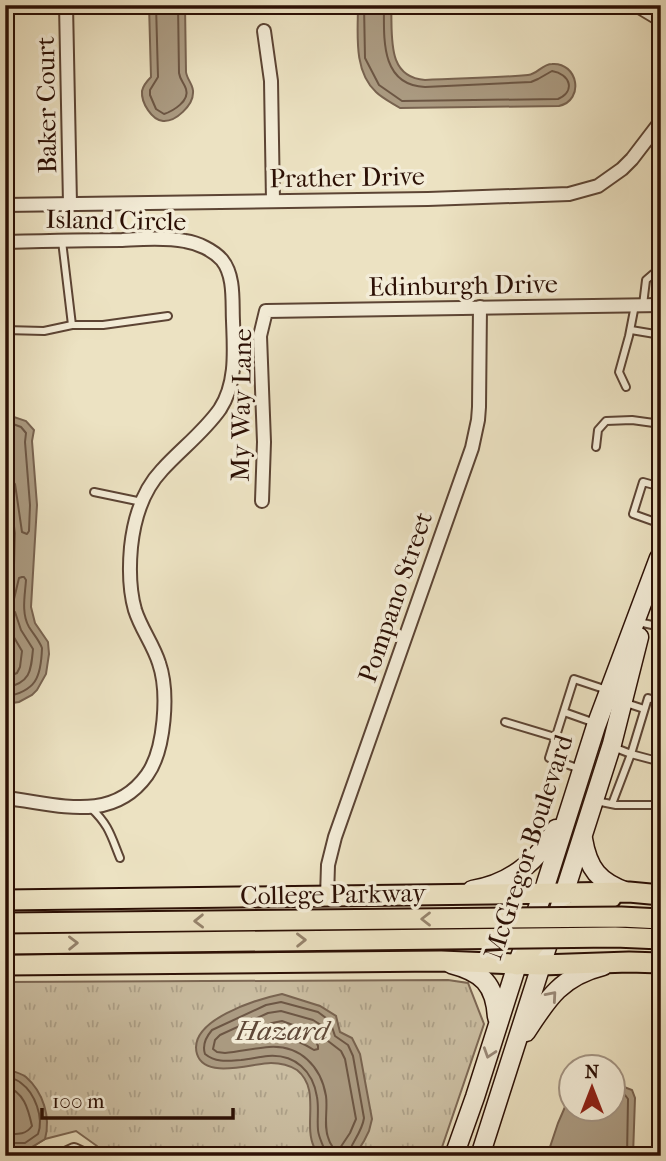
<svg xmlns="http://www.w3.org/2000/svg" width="666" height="1161" font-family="'IM FELL French Canon',serif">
  <defs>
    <pattern id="grass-tufts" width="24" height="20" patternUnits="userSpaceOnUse" patternTransform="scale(1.75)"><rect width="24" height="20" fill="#cbbea2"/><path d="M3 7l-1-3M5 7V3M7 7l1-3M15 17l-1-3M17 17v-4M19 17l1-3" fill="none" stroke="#aea28a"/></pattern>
  </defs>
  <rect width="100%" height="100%" fill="#ece2c2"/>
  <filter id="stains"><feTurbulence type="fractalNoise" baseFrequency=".00286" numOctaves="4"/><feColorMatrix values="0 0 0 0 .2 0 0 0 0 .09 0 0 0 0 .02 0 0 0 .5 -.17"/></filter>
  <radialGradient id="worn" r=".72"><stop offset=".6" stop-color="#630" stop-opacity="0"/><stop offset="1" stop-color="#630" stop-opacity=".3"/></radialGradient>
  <path fill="url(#grass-tufts)" stroke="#7c6754" stroke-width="2" d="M448,980L468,983L484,1024L439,1156H100L97,1146L76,1131L45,1139L27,1150H5V982Z"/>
  <g fill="#ab9b82" stroke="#786350" stroke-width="2">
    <path d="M149,5H185L186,72C187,80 194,85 193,93C193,105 176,122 163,121C152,120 141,103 142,91C143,86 147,81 151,77Z"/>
    <path d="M358,5H391C393,34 385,77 425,80C459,78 494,78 528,75C538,74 542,64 552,64C578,62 585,100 559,106L400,108C392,103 382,98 376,92C353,71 358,33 358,5Z"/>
    <path d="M5,414L26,421L34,430L32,441L37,505L31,607L35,623L48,642L49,654L46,674L37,690L32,695L19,702L5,704V610L14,565L15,533L5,464Z"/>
    <path d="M282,994L320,1006L336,1016L340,1032L352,1038L360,1054L372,1119L369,1131L364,1141L357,1152L352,1156H321C318,1153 315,1151 314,1147C303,1124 321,1089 297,1070C289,1065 281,1063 271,1063C253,1063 205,1080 197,1054C187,1020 258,999 282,994Z"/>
    <path d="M5,1069C12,1071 21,1073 26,1077C43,1092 51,1117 45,1139L27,1150H5Z"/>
    <path d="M619,1085L632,1090L635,1098L633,1156H547L558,1123L571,1093L572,1108H614V1086Z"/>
  </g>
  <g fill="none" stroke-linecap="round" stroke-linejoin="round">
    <g stroke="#6c5644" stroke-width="2">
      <path d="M156,5L158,77L150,90V95L156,109L164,114C173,111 190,101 186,89C184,83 180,80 179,73L178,5"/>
      <path d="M364,5L365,58L379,85L402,101L558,99C576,91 570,74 552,71L538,79L531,82L425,87C380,85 384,38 384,5"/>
      <path d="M5,421L21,427L26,433L25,442L30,505L29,531L27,534L22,532L15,484L11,479L5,478"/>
      <path d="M5,602H10L14,599L19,578L22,577H24L26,580C25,595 21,613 29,627C34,635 39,640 42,648C41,678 36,691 5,697"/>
      <path d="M5,611L15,612L21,630L33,649C31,672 30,683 5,688"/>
      <path d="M5,622L22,651L20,667L17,673L5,678"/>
      <path d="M281,1011L313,1020L321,1025L328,1041L341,1051L345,1059L356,1119L350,1133L338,1151L334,1150C333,1146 330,1144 329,1140C323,1127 328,1110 326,1096C321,1066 300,1045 269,1047C254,1048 239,1052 225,1053L217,1052L213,1049L215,1040L220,1035L268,1013Z"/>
      <path d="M282,1021L312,1032L318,1046V1049L314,1050C292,1036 276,1035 251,1039L248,1037L250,1033L272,1023Z"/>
      <path d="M5,1076C10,1078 17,1079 21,1083C35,1093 44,1118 38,1134L25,1143H5"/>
      <path d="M5,1086C24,1092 28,1108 32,1126C25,1136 16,1134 5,1134"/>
      <path d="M614,1092L625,1095L628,1099L627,1156"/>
      <path d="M326,1156C325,1147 319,1140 318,1130C317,1119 319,1108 317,1097C313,1071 295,1054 268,1056C259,1057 250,1059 241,1060C228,1061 216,1063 205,1054C202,1045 206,1037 212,1030L266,1005L281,1002L318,1012L330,1021L335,1036L348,1045L353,1056L364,1118C362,1133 350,1144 348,1156"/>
    </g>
    <defs>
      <g id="lane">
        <path d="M62,241L72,325H103L168,316"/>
        <path d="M643,305L646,280L653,274H661"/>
        <path d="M5,330L44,331L72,325"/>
        <path d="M631,330L661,335"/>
        <path d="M626,387L619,372L629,336L635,305"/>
        <path d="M596,447L598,430L606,421L632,420L661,424"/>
        <path d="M661,487L643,482L633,514L661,524"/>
        <path d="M94,492L142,502"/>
        <path d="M643,623L661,627"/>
        <path d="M623,702L644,709"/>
        <path d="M564,712L595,723"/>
        <path d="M505,722L555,737"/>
        <path d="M613,747L631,754L661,762"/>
        <path d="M580,769L549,758L574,679L607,690"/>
        <path d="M596,801L616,805H661"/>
        <path d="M612,804L631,754L648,698L661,702"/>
        <path d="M91,808C109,825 111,836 120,858"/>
      </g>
      <g id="street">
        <path d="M66,5L70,204"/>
        <path d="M636,5L661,20"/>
        <path d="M264,31L271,81L273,201"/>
        <path d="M5,205L428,199L569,194L598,186L622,169L632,159L661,121"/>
        <path d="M5,242C44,241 83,240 122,240C142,239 164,237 185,241C198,243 213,250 222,260C235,276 232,302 233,321C234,350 237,383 220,409C204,432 181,449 162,470C143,490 134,519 131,547C129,569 129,589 135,610C141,629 153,644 159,663C169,692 165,750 147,775C111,825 55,803 5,798"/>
        <path d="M262,501L264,442L260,336L266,311L661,305"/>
        <path d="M327,897L328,865L335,837L472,448L478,420L479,407L480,307"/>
        <path d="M61,1156L74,1150L87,1156"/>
      </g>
      <g id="secondary">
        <path d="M583,839C588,869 599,882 627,892"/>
        <path d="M472,890C510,884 537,862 556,829"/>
        <path d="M451,964C482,972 495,984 497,1017"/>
        <path d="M526,1032C548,998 562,976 603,966"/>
        <path d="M454,1156L475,1097L517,965L543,893L596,726L659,558"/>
        <path d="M480,1156L612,744L639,637"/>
      </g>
      <g id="primary">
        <path d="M5,900L565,893L629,892L661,895"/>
        <path d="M5,965L441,961L541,965L629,962L661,963"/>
        <path d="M517,965L556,920L587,905L611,898"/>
      </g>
    </defs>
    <use href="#lane" stroke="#5c4434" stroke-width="10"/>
    <use href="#street" stroke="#5c4434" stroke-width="16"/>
    <use href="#secondary" stroke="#2c1005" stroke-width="21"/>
    <use href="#primary" stroke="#2c1005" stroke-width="23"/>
    <use href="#lane" stroke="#f3ecd7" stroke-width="6"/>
    <use href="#street" stroke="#f3ecd7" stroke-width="12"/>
    <use href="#secondary" stroke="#f3ecd7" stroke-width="18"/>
    <use href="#primary" stroke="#ece2c2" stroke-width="19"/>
    <defs>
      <g id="primary-bridge">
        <path d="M5,923L621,917L661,919"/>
        <path d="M5,944L615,937L661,939"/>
      </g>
    </defs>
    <use href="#primary-bridge" stroke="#2c1005" stroke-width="23" stroke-linecap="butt"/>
    <use href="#primary-bridge" stroke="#ece2c2" stroke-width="19"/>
  </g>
  <defs><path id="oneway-chevron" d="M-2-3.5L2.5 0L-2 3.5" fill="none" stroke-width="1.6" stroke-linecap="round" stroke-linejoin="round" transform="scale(1.75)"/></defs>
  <g stroke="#96846d">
    <use href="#oneway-chevron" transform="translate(426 919) rotate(180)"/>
    <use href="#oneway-chevron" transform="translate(199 921) rotate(179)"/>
    <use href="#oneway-chevron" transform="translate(301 940) rotate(-1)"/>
    <use href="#oneway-chevron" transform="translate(73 943) rotate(-1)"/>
  </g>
  <g stroke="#998978">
    <use href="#oneway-chevron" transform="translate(552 996) rotate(-49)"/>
    <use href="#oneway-chevron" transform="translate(489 1053) rotate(108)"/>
  </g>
  <g text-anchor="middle" stroke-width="7" stroke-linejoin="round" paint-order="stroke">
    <g font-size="26" fill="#2c1005" stroke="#f3ecd7">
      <text transform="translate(46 105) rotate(-91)" y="9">Baker Court</text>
      <text transform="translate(347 177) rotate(-1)" y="9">Prather Drive</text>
      <text transform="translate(116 220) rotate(1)" y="9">Island Circle</text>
      <text transform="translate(463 285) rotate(-1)" y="9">Edinburgh Drive</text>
      <text transform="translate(241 405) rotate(-89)" y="9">My Way Lane</text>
      <text transform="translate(395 597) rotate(-71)" y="9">Pompano Street</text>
      <text transform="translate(528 847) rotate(-72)" y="9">McGregor Boulevard</text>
      <text transform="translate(333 894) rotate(-1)" y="9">College Parkway</text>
    </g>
    <g font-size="28" font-style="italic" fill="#5f4837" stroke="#f3ecd7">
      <text x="282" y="1040">Hazard</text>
    </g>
  </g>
  <rect width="666" height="1161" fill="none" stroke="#ece2c2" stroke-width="28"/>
  <rect x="7" y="7" width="652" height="1147" fill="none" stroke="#2c1005" stroke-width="3.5"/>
  <rect x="14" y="14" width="638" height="1133" fill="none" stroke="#2c1005" stroke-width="2"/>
  <g transform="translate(592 1088)"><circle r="33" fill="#f3ecd7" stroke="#a39483" stroke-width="2"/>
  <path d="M0-5L12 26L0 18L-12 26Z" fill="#8f2418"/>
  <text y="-10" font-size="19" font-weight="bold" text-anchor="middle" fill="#2c1005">N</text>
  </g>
  <path d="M42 1108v10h191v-10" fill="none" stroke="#2c1005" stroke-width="3.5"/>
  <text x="52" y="1108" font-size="21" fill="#2c1005" stroke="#f3ecd7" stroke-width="5" paint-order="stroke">100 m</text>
  <rect width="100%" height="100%" filter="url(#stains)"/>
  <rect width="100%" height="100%" fill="url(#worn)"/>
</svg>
